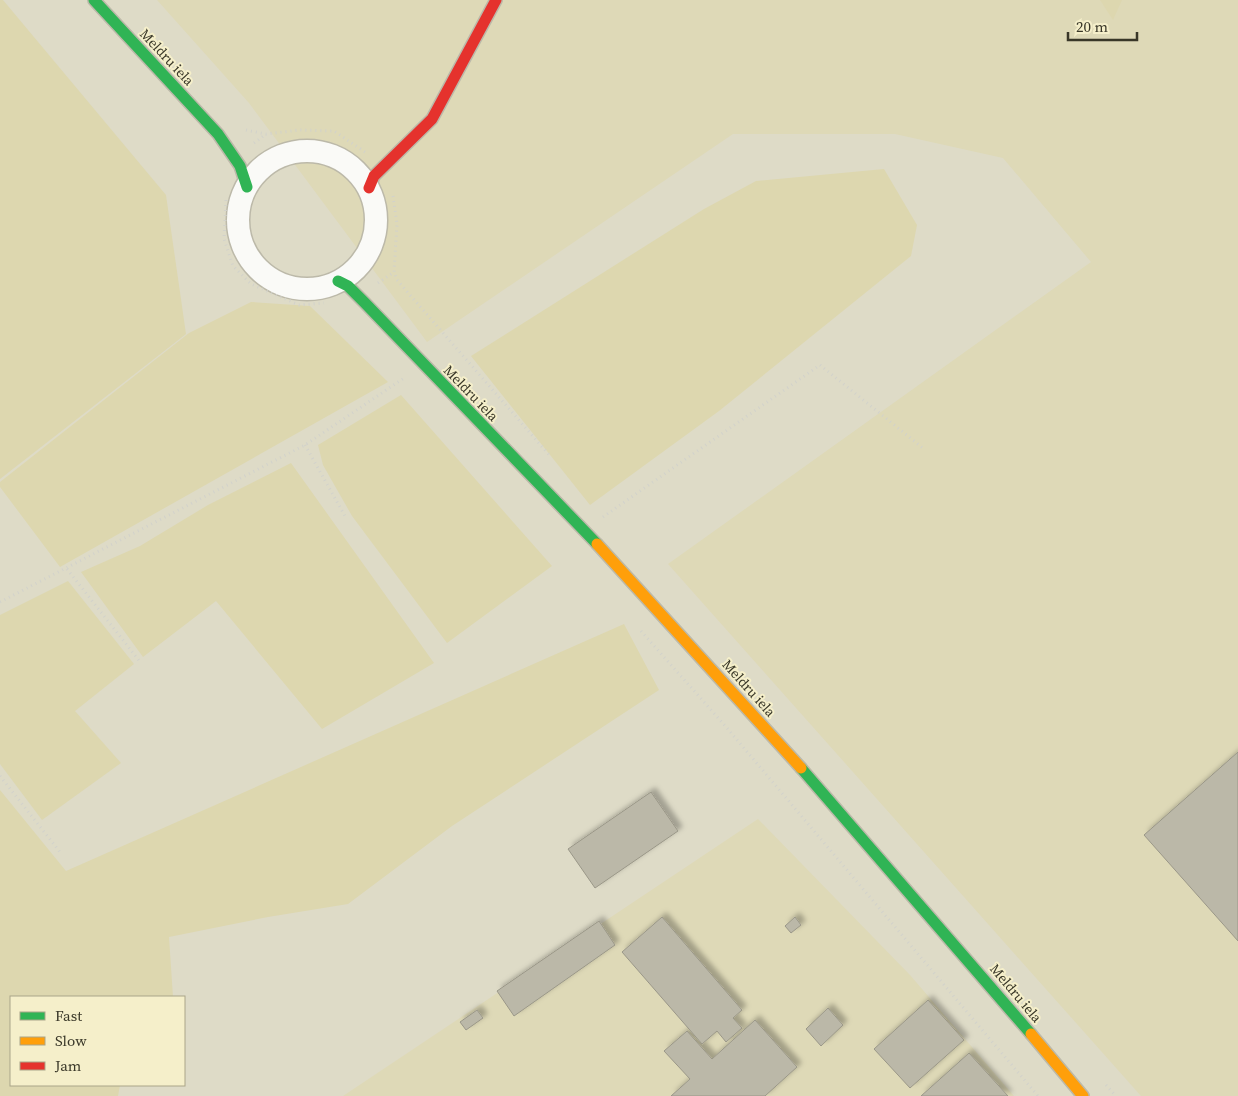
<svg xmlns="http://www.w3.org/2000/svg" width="1238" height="1096" font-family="'Source Serif 4',serif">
  <defs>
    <filter id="shadow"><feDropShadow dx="4.5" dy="-4.5" stdDeviation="2.5" flood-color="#0004"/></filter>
  </defs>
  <rect width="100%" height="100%" fill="#dedbc7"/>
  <g fill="#ded9b7">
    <path d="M157,0H1238V1096H1141L668,564L1091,262L1003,158L895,134H733L427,342L249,103Z"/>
    <path d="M758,819L910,975L1014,1096H343Z"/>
  </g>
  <g fill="#ddd7af">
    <path d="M0,0H3L166,195L186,334L0,479Z"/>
    <path d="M1100,0H1122L1113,20Z"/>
    <path d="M884,169L917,225L911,256L719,411L590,505L471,356L704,209L756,181Z"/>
    <path d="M251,302L310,306L388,382L60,567L0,487V482L189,333Z"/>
    <path d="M401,395L552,566L447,643L352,516L323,465L318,445Z"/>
    <path d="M291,463L434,663L322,729L216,601L143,657L81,572L140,546L208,505Z"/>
    <path d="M68,581L134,664L75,711L121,763L42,820L0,764V615Z"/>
    <path d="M624,624L659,690L452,826L348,904L268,917L169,937L173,997H11V1085H120L118,1096H0V790L66,871Z"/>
  </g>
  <g fill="#bbb8a8" stroke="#9a9788" filter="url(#shadow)">
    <path d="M1238,752V941L1144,835Z"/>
    <path d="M651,792L678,831L595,888L568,849Z"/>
    <path d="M662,917L742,1010L733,1018L742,1028L726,1042L717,1031L702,1044L622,952Z"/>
    <path d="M795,917L801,925L791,933L785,926Z"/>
    <path d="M599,921L615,945L514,1016L497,991Z"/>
    <path d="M928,1000L964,1040L910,1088L874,1049Z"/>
    <path d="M828,1008L843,1025L821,1046L806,1029Z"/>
    <path d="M477,1010L483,1018L466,1030L460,1022Z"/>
    <path d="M755,1020L797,1067L765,1096H671L690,1079L664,1051L687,1031L712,1059Z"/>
    <path d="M969,1053L1008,1096H921Z"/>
  </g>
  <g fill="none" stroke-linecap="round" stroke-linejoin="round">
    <defs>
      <circle id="street" cx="307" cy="220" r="69"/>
      <g id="fast">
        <path d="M94,0L218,134L240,166L247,187"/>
        <path d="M338,281L348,286L365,303L597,544"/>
        <path d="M801,768L1031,1034"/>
      </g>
      <g id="slow">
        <path d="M597,544L801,768"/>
        <path d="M1031,1034L1083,1096"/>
      </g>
      <path id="jam" d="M369,188L374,176L432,119L496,0"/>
    </defs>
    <use href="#street" stroke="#bcb9a9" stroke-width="25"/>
    <use href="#fast" stroke="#bcb9a9" stroke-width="14"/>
    <use href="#slow" stroke="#bcb9a9" stroke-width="14"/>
    <use href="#jam" stroke="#bcb9a9" stroke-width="14"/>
    <g stroke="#d2d2cb" stroke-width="3" stroke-dasharray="1 4" stroke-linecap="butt">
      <path d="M246,130L266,134L299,130L334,131L365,152"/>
      <path d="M254,143L265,135"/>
      <path d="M393,196L397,224L394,272L397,280L551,457"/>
      <path d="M226,200L224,239L233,266L251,284L299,305L324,303"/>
      <path d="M378,283L394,272"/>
      <path d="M305,445L345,516"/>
      <path d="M603,517L820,365L924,449"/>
      <path d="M67,569L141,663"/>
      <path d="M0,602L305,445L404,378"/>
      <path d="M641,631L727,728L1038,1096"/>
      <path d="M0,776L60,852"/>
      <path d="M1106,1085L1116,1096"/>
    </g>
    <use href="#street" stroke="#fafaf7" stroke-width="22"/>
    <use href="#fast" stroke="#30b455" stroke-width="11"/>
    <use href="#slow" stroke="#ff9f0a" stroke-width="11"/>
    <use href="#jam" stroke="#e5322d" stroke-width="11"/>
  </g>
  <g text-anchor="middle" stroke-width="4" stroke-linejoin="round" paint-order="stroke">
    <g font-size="14" fill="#393728" stroke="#f5efca">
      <text transform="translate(167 57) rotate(47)" y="5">Meldru iela</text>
      <text transform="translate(471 393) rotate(46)" y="5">Meldru iela</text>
      <text transform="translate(749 688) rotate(48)" y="5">Meldru iela</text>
      <text transform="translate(1016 993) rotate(50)" y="5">Meldru iela</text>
    </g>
  </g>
  <rect x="10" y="996" width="175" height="90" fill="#f5efca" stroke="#aaa589"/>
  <rect x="20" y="1012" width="25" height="8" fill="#30b455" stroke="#aaa589"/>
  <text x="55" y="1021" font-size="15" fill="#393728">Fast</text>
  <rect x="20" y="1037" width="25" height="8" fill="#ff9f0a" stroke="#aaa589"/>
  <text x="55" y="1046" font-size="15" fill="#393728">Slow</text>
  <rect x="20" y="1062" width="25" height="8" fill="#e5322d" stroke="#aaa589"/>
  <text x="55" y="1071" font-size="15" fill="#393728">Jam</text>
  <path d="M1068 32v8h69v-8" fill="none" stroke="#393728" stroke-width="2.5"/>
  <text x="1076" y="32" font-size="15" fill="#393728" stroke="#f5efca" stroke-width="4" paint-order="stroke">20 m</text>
</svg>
